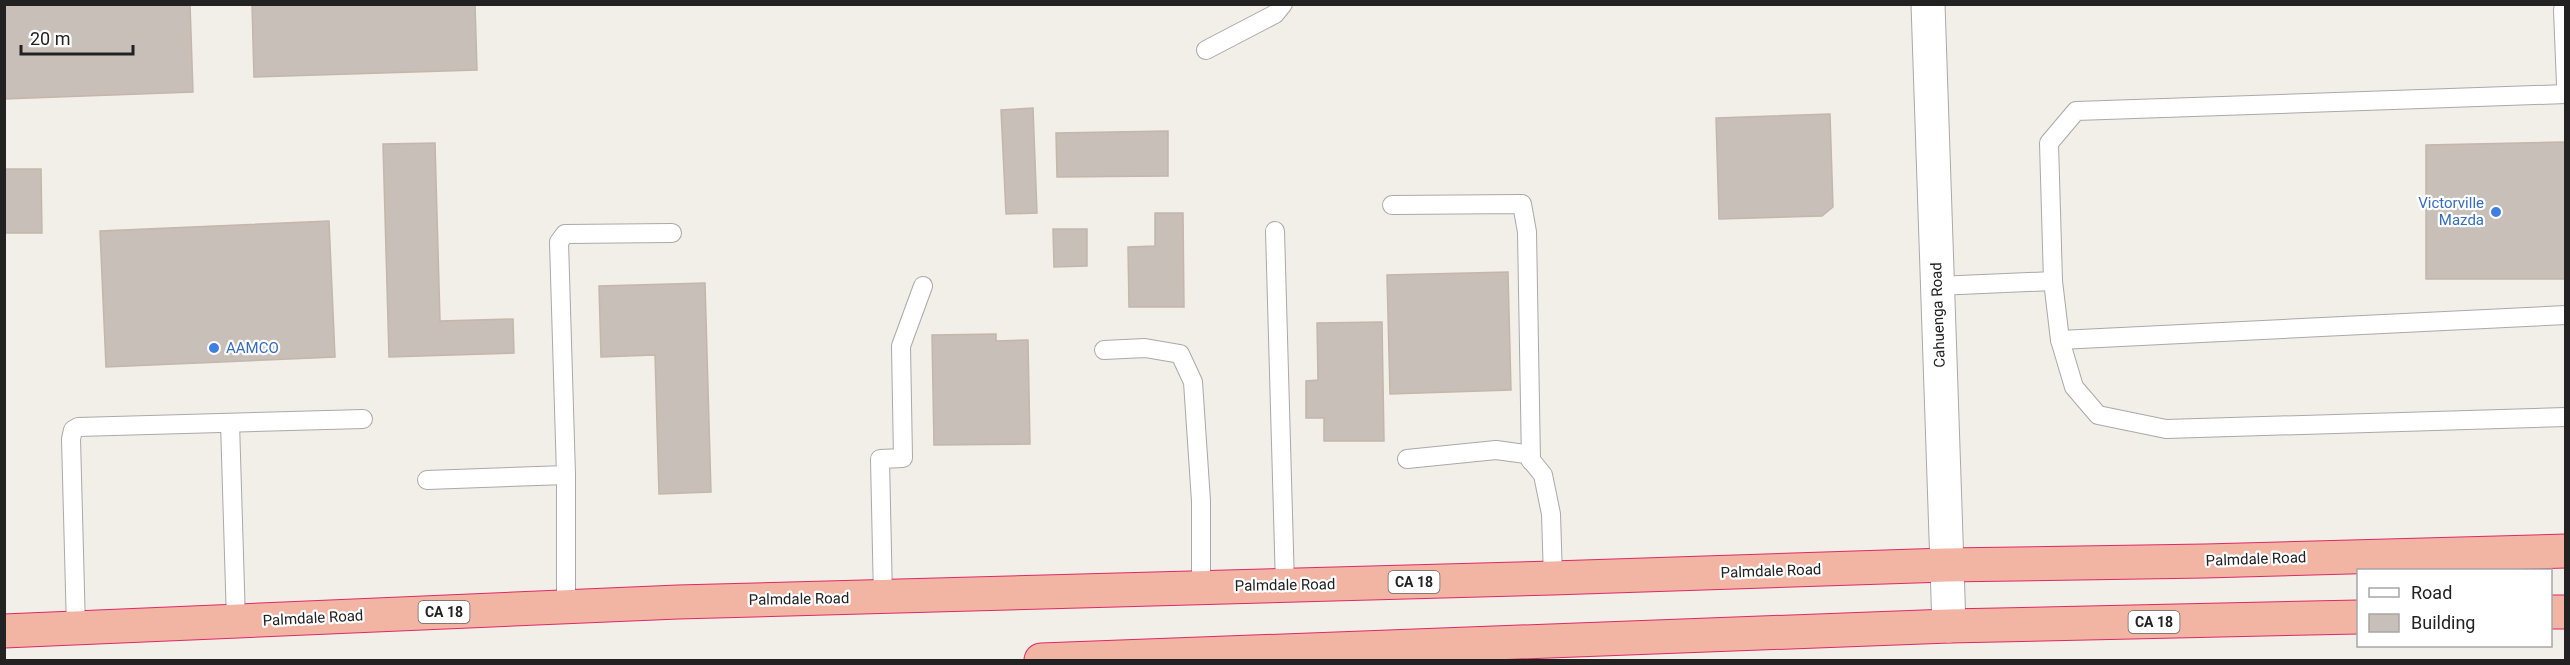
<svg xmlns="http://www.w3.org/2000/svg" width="2570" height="665" font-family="Roboto,sans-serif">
  <rect width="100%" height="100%" fill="#f2efe9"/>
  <g fill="#c7bfb8" stroke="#c4b6ab" stroke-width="1.5">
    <path d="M4,4H190L193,92L4,99Z"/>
    <path d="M252,4H475L477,70L254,77Z"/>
    <path d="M1033,108L1037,213L1006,214L1001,110Z"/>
    <path d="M1830,114L1833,207L1822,216L1719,219L1716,118Z"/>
    <path d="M1168,131V176L1057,177L1056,133Z"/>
    <path d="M2566,142V279H2426V145Z"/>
    <path d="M435,143L440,321L513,319L514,353L389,357L383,144Z"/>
    <path d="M4,169H41L42,233H4Z"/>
    <path d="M1155,213H1183L1184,307H1129L1128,247L1155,246Z"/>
    <path d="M329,221L335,357L106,367L100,231Z"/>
    <path d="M1053,229H1087V266L1054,267Z"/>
    <path d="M1508,272L1511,390L1390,394L1387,275Z"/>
    <path d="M705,283L711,492L659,494L655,355L601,357L599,286Z"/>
    <path d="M1382,322L1384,441H1324V418H1306V381L1318,380L1317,323Z"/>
    <path d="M996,334V341L1028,340L1030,444L934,445L932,335Z"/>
  </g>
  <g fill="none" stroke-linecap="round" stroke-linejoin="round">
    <defs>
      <g id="service">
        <path d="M2566,9L2563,10L2566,85"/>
        <path d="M1206,50L1275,14L1283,4"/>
        <path d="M1392,205L1522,204L1527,232L1531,461"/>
        <path d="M1275,231L1285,585"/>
        <path d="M2053,281L2060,340L2074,387L2098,415L2166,429L2566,417"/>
        <path d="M1937,286L2053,281L2049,143L2076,111L2566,94"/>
        <path d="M2060,340L2566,315"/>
        <path d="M1104,350L1145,348L1180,354L1193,382L1201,501V588"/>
        <path d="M230,423L236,621"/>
        <path d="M1407,459L1496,450L1526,454L1543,475L1551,514L1553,578"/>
        <path d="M427,480L566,475"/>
        <path d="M883,598L880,459L903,458L901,346L923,286"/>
        <path d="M566,607V475L559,242L565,234L672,233"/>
        <path d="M76,628L71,439L73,430L78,427L363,419"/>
      </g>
      <path id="tertiary" d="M1928,4L1949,626"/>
      <g id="trunk">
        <path d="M2550,612H2566"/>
        <path d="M4,631L678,602L1553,578L1946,565L2205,561L2566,551"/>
        <path d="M1041,660L1949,626L2358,617"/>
      </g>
    </defs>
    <use href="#service" stroke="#a9a9a9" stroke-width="20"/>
    <use href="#tertiary" stroke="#a9a9a9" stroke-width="35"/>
    <use href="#trunk" stroke="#dc2a67" stroke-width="35"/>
    <use href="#service" stroke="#fff" stroke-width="18"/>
    <use href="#tertiary" stroke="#fff" stroke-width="33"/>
    <use href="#trunk" stroke="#f2b4a3" stroke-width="33"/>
  </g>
  <g fill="#3f7fe0" stroke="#fff" stroke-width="2">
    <circle cx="2496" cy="212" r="6"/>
    <circle cx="214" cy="348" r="6"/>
  </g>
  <g text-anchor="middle" stroke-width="4.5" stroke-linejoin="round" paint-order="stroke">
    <g fill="#fff" stroke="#646464" stroke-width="1.5">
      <rect x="1388.5" y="571" width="51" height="22" rx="4.5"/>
      <rect x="418.5" y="601" width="51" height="22" rx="4.5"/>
      <rect x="2128.5" y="611" width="51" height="22" rx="4.5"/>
    </g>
    <g font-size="14" font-weight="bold" fill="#222">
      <text x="1414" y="587">CA 18</text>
      <text x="444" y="617">CA 18</text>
      <text x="2154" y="627">CA 18</text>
    </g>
    <g font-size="15" fill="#366cbe" stroke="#fff" text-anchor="end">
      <text x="2484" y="208">Victorville<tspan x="2484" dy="17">Mazda</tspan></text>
      <text x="226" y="353" text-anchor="start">AAMCO</text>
    </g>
    <g font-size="15" fill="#222" stroke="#fff">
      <text transform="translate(1938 315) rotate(-92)" y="5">Cahuenga Road</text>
      <text transform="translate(2256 559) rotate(-2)" y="5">Palmdale Road</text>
      <text transform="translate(1771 571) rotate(-2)" y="5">Palmdale Road</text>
      <text transform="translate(1285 585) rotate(-1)" y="5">Palmdale Road</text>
      <text transform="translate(799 599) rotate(-1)" y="5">Palmdale Road</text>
      <text transform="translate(313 618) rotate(-3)" y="5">Palmdale Road</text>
    </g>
  </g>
  <rect width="2570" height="665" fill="none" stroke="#222222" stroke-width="12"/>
  <rect x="2357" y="569" width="195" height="78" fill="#ffffff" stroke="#a7a7a7" stroke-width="1.5"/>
  <rect x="2369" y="588" width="30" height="9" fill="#ffffff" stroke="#a7a7a7" stroke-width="1.5"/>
  <text x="2411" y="599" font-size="18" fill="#222222">Road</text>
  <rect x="2369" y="614" width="30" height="18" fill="#c7bfb8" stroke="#a7a7a7" stroke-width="1.5"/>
  <text x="2411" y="629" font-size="18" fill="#222222">Building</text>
  <path d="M21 45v9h112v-9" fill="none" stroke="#222222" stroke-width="3"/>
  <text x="30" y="45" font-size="18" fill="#222222" stroke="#ffffff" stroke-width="4.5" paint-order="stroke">20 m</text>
</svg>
